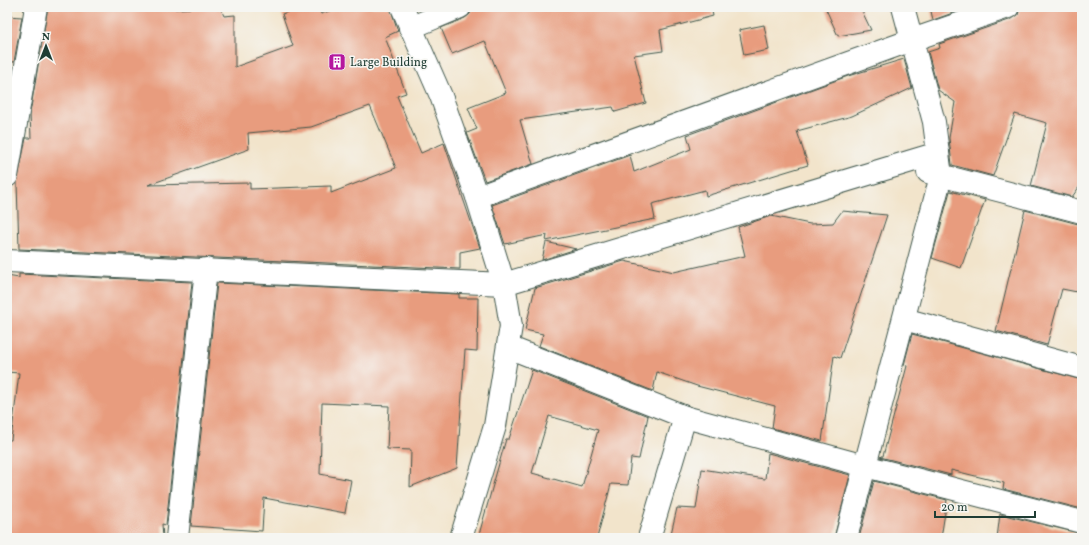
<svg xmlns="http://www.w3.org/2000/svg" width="1089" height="545" font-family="Vollkorn,serif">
  <rect width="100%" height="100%" fill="#f6f6f2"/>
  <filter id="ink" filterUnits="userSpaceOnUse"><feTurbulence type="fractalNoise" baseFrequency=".025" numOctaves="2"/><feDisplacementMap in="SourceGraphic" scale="8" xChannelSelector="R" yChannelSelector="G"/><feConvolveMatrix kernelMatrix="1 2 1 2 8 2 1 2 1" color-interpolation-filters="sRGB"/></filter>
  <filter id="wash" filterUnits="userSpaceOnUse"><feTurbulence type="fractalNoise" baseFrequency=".012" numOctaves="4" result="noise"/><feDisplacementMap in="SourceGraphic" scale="16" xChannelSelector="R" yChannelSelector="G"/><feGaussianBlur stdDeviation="0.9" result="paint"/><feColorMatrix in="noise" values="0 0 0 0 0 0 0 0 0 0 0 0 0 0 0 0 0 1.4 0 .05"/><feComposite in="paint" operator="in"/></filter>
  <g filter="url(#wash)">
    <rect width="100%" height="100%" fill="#f2e4cb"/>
    <g id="blocks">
      <g fill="#e89c7e" fill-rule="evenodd">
        <path d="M48,7H175V9L220,7L224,16L235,15V67L293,46L282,14L302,7H318L321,14L340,7H390L398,31L385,37L406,93L397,96L421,153L444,143L480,248L460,252V269L19,249L17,183L26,138H31L30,113ZM370,106L396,168L331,193V186L250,189V183L148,185L249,149L248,133L311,127Z"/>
        <path d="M472,7H711L713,16L660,30L663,51L634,55L646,103L615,112L613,107L520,120L533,164L485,181L467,133L477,129L468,108L506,93L485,41L452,54L441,28L465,18L470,14Z"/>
        <path d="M825,7H860L871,30L838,36Z"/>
        <path d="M930,7H970L933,20Z"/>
        <path d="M1020,7H1082V183L1072,197L1031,186L1047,123L1015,114L993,176L952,165L949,138L955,102L938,90L928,52L940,48L939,44L1012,19L1018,15Z"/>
        <path d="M7,16L22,17L14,62H7Z"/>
        <path d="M764,25L769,50L744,55L739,30Z"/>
        <path d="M904,59L912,88L852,116L797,131L808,165L706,196L705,190L652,204L655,219L546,241L547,235L505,244L492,205L630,155L634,172L691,149L687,135L848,76Z"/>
        <path d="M950,191L985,200L961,268L932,258Z"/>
        <path d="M1025,210L1082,225V293L1062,289L1047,345L996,331Z"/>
        <path d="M842,211L887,215L840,358L834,356L822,441L772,428L775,406L697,386L657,372L653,391L539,346L543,334L525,330L535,288L624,261L674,272L745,256L738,227L771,216L810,224L833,223Z"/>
        <path d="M546,242L576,249L542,260Z"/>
        <path d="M19,274L192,282L166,525L162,524L163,538H7V440H11L19,373L7,372V276L19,278Z"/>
        <path d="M217,283L459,294V298H478L477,351L465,350L457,468L410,487L411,450L387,449L389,406L322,403L320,474L351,480L345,513L264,498L262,531L191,526Z"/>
        <path d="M912,334L1082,380V509L1003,489L1004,483L951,470V475L880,457L883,456L907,366L904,365Z"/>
        <path d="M532,370L648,416L639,459L631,458L628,485L611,484L597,538H478L506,439H509ZM549,416L598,430L582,487L532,473Z"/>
        <path d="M768,453L850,475L834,538H670L677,508L696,509L702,469L765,479Z"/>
        <path d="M874,481L947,500L941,538H859Z"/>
        <path d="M1000,514L1082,534V538H997Z"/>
      </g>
    </g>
  </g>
  <g filter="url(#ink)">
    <use href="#blocks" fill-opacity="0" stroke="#3f564b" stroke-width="1"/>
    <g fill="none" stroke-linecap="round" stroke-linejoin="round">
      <defs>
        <g id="minor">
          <path d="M402,7L441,96L477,197L504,284L511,326L495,426L461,538"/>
          <path d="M410,28L460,7"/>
          <path d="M928,172L1082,212"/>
          <path d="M7,176L36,7"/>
          <path d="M477,197L912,40L1008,7"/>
          <path d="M7,261L504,284L938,153"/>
          <path d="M904,319L1082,368"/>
          <path d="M508,347L685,417L865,466L1082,522"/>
          <path d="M177,538L206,269"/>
          <path d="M649,538L685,417"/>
          <path d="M846,538L941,176L934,122L903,7"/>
        </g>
      </defs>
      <use href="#minor" stroke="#3f564b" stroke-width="24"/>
      <use href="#minor" stroke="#fff" stroke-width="22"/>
    </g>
  </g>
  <defs>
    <symbol id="building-square" viewBox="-11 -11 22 22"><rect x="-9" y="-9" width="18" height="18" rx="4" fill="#b5179e" stroke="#f6f6f2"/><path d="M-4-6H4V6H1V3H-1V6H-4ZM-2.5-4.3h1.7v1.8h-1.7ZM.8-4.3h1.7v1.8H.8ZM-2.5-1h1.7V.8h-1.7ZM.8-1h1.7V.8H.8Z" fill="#fff"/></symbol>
  </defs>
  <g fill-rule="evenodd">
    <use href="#building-square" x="327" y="52" width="20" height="20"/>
  </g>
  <g text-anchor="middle" stroke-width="3" stroke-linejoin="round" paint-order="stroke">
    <g font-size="12" fill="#1f3d34" stroke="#f6f6f2" text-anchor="start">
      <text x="350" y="66">Large Building</text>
    </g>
  </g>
  <rect width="1089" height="545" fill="none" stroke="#f6f6f2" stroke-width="24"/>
  <g transform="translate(46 46)" stroke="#f6f6f2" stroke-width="3" paint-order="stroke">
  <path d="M0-3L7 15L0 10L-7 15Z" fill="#1f3d34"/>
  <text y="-6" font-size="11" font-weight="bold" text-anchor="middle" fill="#1f3d34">N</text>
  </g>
  <path d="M935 511v6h100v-6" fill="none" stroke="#1f3d34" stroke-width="2"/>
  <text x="941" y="511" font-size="12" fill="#1f3d34" stroke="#f6f6f2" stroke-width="3" paint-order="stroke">20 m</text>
</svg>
